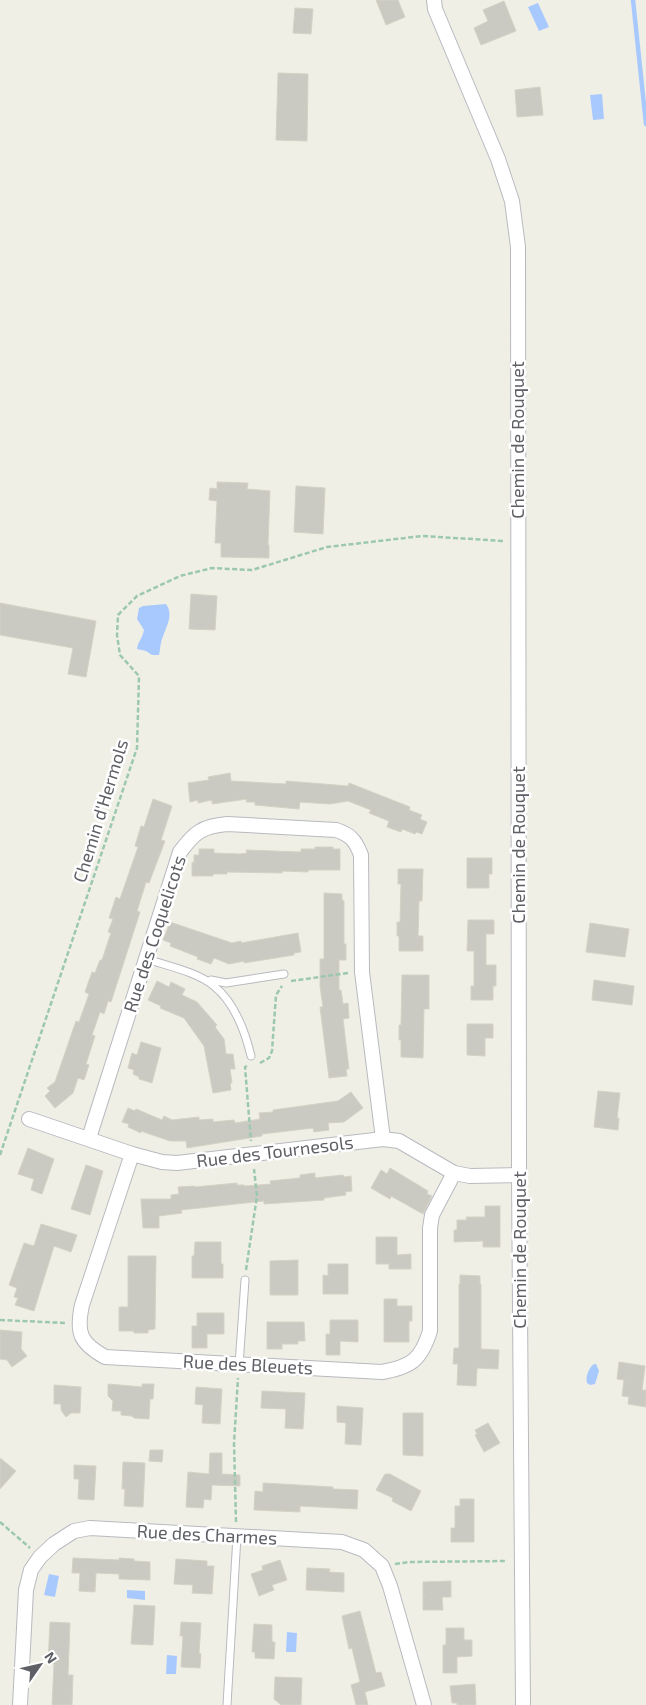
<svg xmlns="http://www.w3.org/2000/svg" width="646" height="1705" font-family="'Exo 2',sans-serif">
  <rect width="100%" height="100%" fill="#f0efe6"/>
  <g fill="#a8c9fe">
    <path d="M538,3L549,27L539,31L528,7Z"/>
    <path d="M602,94L604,119L593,120L590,95Z"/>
    <path d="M166,604C175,616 164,630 161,643C160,647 160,651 159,655H152L146,651L137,649C138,641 142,640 144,630L137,619L139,608L143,606Z"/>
    <path d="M594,1364H596L599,1371L595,1384L590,1385L587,1383C585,1377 589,1367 594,1364Z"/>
    <path d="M49,1574L59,1576L55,1597L44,1595Z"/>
    <path d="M127,1590L145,1591V1600L127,1598Z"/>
    <path d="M287,1632L297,1633L296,1652H286Z"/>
    <path d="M167,1655L177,1656L176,1674H166Z"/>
  </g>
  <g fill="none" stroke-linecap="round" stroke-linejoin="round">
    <path stroke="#a8c9fe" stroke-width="4.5" d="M633,0L646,124"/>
  </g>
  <g fill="#cbcac2" stroke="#d5d2c4">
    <path d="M376,0H398L405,17L386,25Z"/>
    <path d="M504,1L516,31L481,45L474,28L488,21L483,10Z"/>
    <path d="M295,8L313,9L311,34L293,33Z"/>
    <path d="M278,73L308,74L307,141L276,140Z"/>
    <path d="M540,87L543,115L517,117L515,90Z"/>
    <path d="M217,482L248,483L247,489L270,491L268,545H269V558L221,557V543H215L217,501L209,500L210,488L217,489Z"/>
    <path d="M296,486L325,488L323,534L294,532Z"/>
    <path d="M191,594L217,596L215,630L189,629Z"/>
    <path d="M0,603L96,621L86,677L68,674L73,648L0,635Z"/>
    <path d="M230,773L231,781L286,784V781L348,786L349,783L410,807L409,810L422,815L420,819L427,822L422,834L416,832L415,834L402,829L401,832L387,827L389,821L369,813L371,810L348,801L330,804L300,802L299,809L255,805V802H246L247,799L212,804V800L198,803V800L190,802L188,783L209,780L208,777Z"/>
    <path d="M153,799L172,806L161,840L165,841L149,883L146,882L137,911L140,912L111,1002L108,1001L104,1014L100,1012L92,1035L95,1036L86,1064L89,1065L84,1080L78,1078L73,1093L55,1108L45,1096L50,1091L47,1088L55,1082L76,1021L79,1022L89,994L85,992L92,972L95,973L100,960H102L111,933L108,932L113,919L109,918L116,897L120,899L138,847L135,846L141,826L144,827Z"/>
    <path d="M315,847H333V849H340V870H308V872L282,871V873L227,872V874H213V876H192V862L194,863V855H199V849H214V853L240,854L247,853L246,850L301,852V849H315Z"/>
    <path d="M467,858H492V874H489V888H467Z"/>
    <path d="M398,869H423L422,901H419L418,936H423V951H399V936H397V922H400L401,884H398Z"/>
    <path d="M324,893L342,894V900L344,901V944H346V960H339V990H341L343,1004L348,1003L349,1018L343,1019L349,1069H346L347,1076L329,1078L320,1007H323L320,986V959H324Z"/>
    <path d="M468,920H494V934H486V965H496V986H493V1000H471V986H474V951H467Z"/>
    <path d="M170,922L232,943L241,941V943L298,933L301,952L294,953V955L244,963V961L229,964L214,958L211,964L197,959L198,957L170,946L171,943L163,940Z"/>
    <path d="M590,923L629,929L625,957L586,952Z"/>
    <path d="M402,975H429V1009H424L423,1058L401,1057V1040H399V1025H401Z"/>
    <path d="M594,980L634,986L632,1005L592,1000Z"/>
    <path d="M157,981L169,987L171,982L185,989L182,995L197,1002L217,1025L215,1027L224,1039L226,1054H233L235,1069H230L232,1083H230L231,1090L213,1093L204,1046L184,1018L160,1008L161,1006L148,1000Z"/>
    <path d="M467,1024H493V1038H485V1056L467,1055Z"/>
    <path d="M141,1042L161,1048L152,1083L139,1079V1077L133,1074L134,1070L128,1068L132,1053L137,1055Z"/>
    <path d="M598,1091L620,1093L617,1118H619L618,1130L594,1127Z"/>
    <path d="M351,1092L363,1108L344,1122L328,1123L329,1130L314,1132L313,1128L262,1134V1136L187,1148L186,1141H170L141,1131V1133L128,1127L129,1124L122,1122L128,1108L135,1111L136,1109L162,1120L164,1116L172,1120L199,1117V1120L213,1119V1122L234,1120L235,1123L260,1119L259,1113L273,1112V1110L338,1101Z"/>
    <path d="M28,1148L54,1159L42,1194L31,1190L34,1179L18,1174Z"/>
    <path d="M86,1165L103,1171L90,1215L71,1209Z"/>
    <path d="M390,1168L428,1191L427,1194L432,1196L423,1214L391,1196L390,1199L371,1188L381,1170L387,1174Z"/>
    <path d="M315,1173V1178L343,1175L344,1177L351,1176L352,1191L345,1192L346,1195L324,1198V1200L264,1204V1201L181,1210L182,1213L159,1216V1228H143L141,1199H171V1195L179,1194L178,1187L195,1186V1187L237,1183V1185H244L245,1186L271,1184L270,1181L300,1178V1175Z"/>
    <path d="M485,1206H500V1247H483V1241L454,1242V1230H457V1220H467L466,1217H485Z"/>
    <path d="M41,1224L77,1235L71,1252L54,1246L34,1311L15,1305L18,1298L14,1297L17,1288L9,1285L24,1243L34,1246Z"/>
    <path d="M376,1237H397V1255L411,1254V1269H389V1264H376Z"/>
    <path d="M195,1242H221V1264H223V1278H192V1256H194Z"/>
    <path d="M128,1256H156L155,1329L148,1330V1333H134V1331H119V1307H128Z"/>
    <path d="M298,1260V1295H270V1261Z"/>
    <path d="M328,1264H348V1294H323V1275L328,1276Z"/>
    <path d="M460,1275L480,1276V1284H481V1349L499,1350L498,1369L477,1368L476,1386L457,1385L458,1364H453L454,1348H459V1284H460Z"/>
    <path d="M384,1299H397V1306H412V1321H409V1342H384Z"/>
    <path d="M197,1313H224V1334H207V1348H192V1326H197Z"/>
    <path d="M330,1320H358V1342L340,1341V1355H326V1334H330Z"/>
    <path d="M267,1322H304L305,1341H298V1344H282V1349H267Z"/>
    <path d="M0,1330L22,1332L21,1349L27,1356L12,1367L7,1360L0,1359Z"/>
    <path d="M619,1362L645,1366L642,1390H646V1407L628,1404L629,1397L622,1396L624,1380L617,1379Z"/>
    <path d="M108,1384L142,1387V1384H154L153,1399H150L149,1419L134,1418L132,1416L121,1415V1411H112L113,1401L108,1396Z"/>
    <path d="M54,1385L81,1387L80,1413H71L66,1417L61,1410V1404H54Z"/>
    <path d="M196,1387L222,1389L220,1424L202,1423L203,1405L195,1404Z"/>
    <path d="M262,1391L305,1393L303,1429L285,1428L286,1409L261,1408Z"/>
    <path d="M337,1406L363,1408L361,1445L345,1444L346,1423L337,1422Z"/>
    <path d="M403,1413H423V1456L403,1455Z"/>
    <path d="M488,1423L500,1443L484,1452L475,1435L477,1434L475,1430Z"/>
    <path d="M150,1450H163L162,1462L149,1461Z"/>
    <path d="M210,1453H222V1474L240,1475V1486L212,1485L211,1500L204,1499L203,1508L186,1507L188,1472L209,1474Z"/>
    <path d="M0,1458L16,1471L0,1489Z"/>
    <path d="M123,1462L145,1463L143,1507L124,1506L125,1489H122Z"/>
    <path d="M74,1465L96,1466L94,1500L78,1499L79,1479H74Z"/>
    <path d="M385,1474H390L421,1491L411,1511L392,1501L393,1498L376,1490Z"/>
    <path d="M263,1483L333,1487V1489L358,1490L357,1509L300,1506V1512L254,1510L255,1491L263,1492Z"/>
    <path d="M460,1499H474V1542H451V1528H455V1506H460Z"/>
    <path d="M73,1558L119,1560V1558L134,1559V1561L150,1562V1580L119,1579V1574L96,1573L95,1592L79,1591L80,1573H72Z"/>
    <path d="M176,1559L207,1561V1566H214L212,1594L192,1593L193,1585L174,1584Z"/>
    <path d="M280,1560L287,1580L272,1585L274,1590L259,1596L251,1574L263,1570L262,1566Z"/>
    <path d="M307,1568L330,1569L329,1572L344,1573V1592L306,1590Z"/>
    <path d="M451,1581V1597H442L443,1610H423V1596H425H423V1582Z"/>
    <path d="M134,1605L155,1606L153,1645L131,1644Z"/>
    <path d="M360,1611L376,1673L381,1672L385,1686L365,1692L368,1705H356L351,1685L360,1682L352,1648L349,1649L342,1616Z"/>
    <path d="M50,1622L70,1623L68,1675H73L72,1705H52L54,1664L48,1663Z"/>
    <path d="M181,1622L201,1623L199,1653L201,1654L200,1668L181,1667L183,1636H180Z"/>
    <path d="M254,1624L272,1625V1642H275L274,1659L255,1658V1652H252Z"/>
    <path d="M446,1628H464V1640H472V1656L457,1657V1673H443V1645H446Z"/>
    <path d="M275,1677L302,1678L301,1705H281L274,1699Z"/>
    <path d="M475,1684L476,1705H457V1703H452L450,1686Z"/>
  </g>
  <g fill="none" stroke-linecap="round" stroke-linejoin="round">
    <defs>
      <g id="service">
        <path d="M147,959C167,966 198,972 214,986C235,1003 245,1031 251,1056"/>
        <path d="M211,980L226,983L284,974"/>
        <path d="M239,1365L245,1280"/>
        <path d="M227,1705L237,1536"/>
      </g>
      <g id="minor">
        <path d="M434,0L435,9L498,159L512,201L518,247L519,1175L523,1705"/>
        <path d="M29,1119L132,1154L162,1162L177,1163L383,1139L399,1141L454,1173L470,1176L519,1175"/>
        <path d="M89,1138L180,852C194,833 202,826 227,824L336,830C351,835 355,840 361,855L362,972L383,1139"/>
        <path d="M132,1154L82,1305C76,1333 80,1343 105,1357L382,1372C411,1367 421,1360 430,1331V1228L432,1215L454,1173"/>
        <path d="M20,1705L26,1590L31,1570L40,1557L54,1544L74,1531L90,1528L342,1542L364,1550L382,1566L390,1586L424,1705"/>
      </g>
    </defs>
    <use href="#service" stroke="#b8bac0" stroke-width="9"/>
    <use href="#minor" stroke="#b8bac0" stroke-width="16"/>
    <g stroke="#9cc8b0" stroke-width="2.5" stroke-dasharray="5 2.5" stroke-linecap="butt">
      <path d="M291,981L348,973"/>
      <path d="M260,1063L269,1058L272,1051L276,995L282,986"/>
      <path d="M247,1066L245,1067L251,1141"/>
      <path d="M0,1155L137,748L139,676L120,655L117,635L118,615L137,596L180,576L212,568L252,570L327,547L422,536L504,541"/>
      <path d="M246,1270L257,1196L254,1169"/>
      <path d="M0,1320L66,1323"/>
      <path d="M0,1522L30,1548"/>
      <path d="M236,1522L234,1443L238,1378"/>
      <path d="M395,1564L409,1562L507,1561"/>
    </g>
    <use href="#service" stroke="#fff" stroke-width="7"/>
    <use href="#minor" stroke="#fff" stroke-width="14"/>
  </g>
  <g text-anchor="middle" stroke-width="5" stroke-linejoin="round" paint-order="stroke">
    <g font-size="18" fill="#5e6066" stroke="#fff">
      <text transform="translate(518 440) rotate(-90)" y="6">Chemin de Rouquet</text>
      <text transform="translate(101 811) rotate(-73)" y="6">Chemin d'Hermols</text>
      <text transform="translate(519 845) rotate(-90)" y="6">Chemin de Rouquet</text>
      <text transform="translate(155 934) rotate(-72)" y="6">Rue des Coquelicots</text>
      <text transform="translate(275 1152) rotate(-7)" y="6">Rue des Tournesols</text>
      <text transform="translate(520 1250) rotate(-90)" y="6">Chemin de Rouquet</text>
      <text transform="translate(248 1365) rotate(3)" y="6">Rue des Bleuets</text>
      <text transform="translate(207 1535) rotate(3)" y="6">Rue des Charmes</text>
    </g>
  </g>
  <g transform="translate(40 1665) rotate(56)" stroke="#ffffff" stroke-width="4" paint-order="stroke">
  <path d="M0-4L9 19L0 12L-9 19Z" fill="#5e6066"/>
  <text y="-8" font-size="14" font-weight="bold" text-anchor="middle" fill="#5e6066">N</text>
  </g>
</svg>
